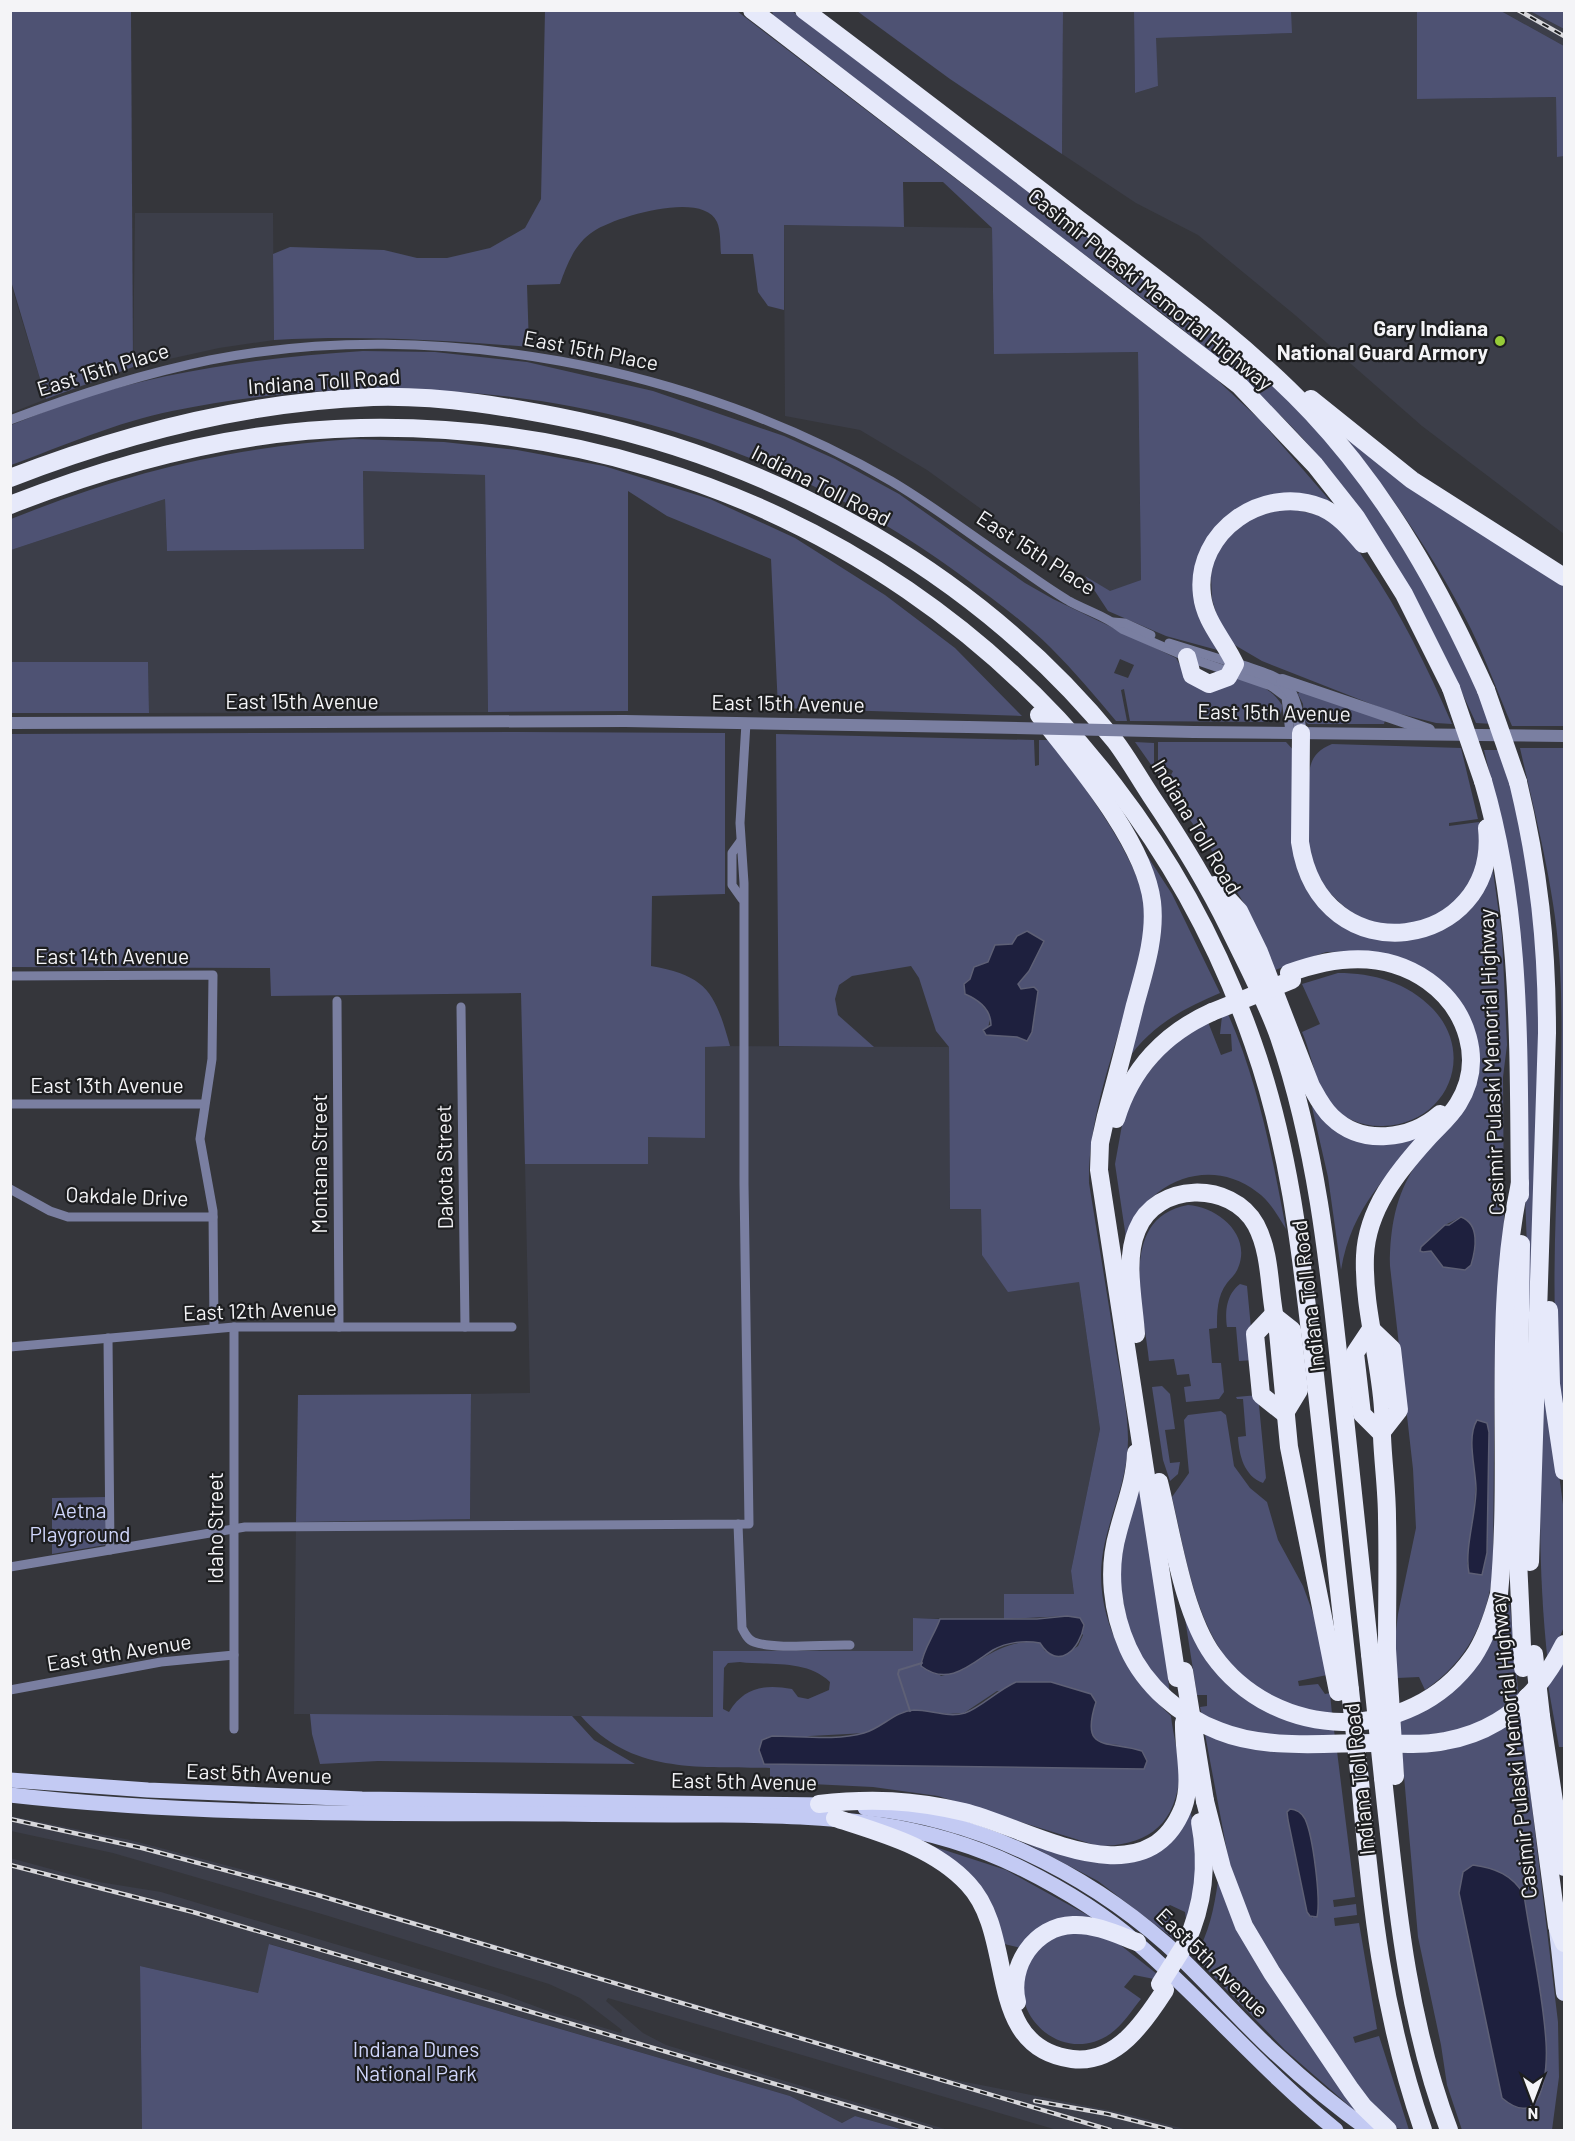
<svg xmlns="http://www.w3.org/2000/svg" width="1575" height="2141" font-family="Barlow,sans-serif">
  <rect width="100%" height="100%" fill="#35363b"/>
  <g fill="#3c3e49">
    <path d="M1417,10V99L1556,97L1557,156H1564V534L1422,426L1295,315L1198,235L1136,203L1062,154L1063,11H1134L1135,93L1158,86L1155,38L1291,33V11Z"/>
    <path d="M1501,11H1530L1564,29V46Z"/>
    <path d="M135,213H273L274,340L219,348L133,367Z"/>
    <path d="M784,225L992,228L994,354L1138,352L1141,580L1110,592L1020,537L927,470L860,430L785,416Z"/>
    <path d="M10,281L46,399L11,413Z"/>
    <path d="M363,471L485,475L488,712L149,713L148,662H11V550L165,499L167,551L364,549Z"/>
    <path d="M705,1046L949,1047L950,1209H981L982,1255L1079,1282L1100,1429L1071,1571L1074,1594H1004V1619L913,1618V1651H713L714,1717L294,1714L296,1522L470,1519L471,1394L530,1393L525,1164H647L648,1137Z"/>
    <path d="M11,1816L130,1840L244,1870L950,2079L1123,2113L1188,2130H1057L608,1998L606,2001L643,2033L666,2045L948,2130H904L855,2116L842,2123L790,2096L270,1944L258,1993L140,1966L142,2130H11L10,1858L99,1882L161,1892L502,1994L551,2012L621,2033L622,2030L580,1998L549,1984L325,1915L113,1853L11,1831Z"/>
  </g>
  <g fill="#4e5273" fill-rule="evenodd">
    <path d="M11,10L131,11L133,367L46,399L11,281Z"/>
    <path d="M545,11H737L1214,377L1261,421L1338,510L1241,508L1221,521L1207,539L1198,561L1221,651L1166,636L1108,611L1085,576L1110,591L1141,580L1138,352L994,354L992,228L943,182H903L904,227L784,225V310L768,306L758,292L753,254H721C720,245 721,231 717,222C703,190 615,217 594,231C575,243 567,264 560,284L527,285L529,347C444,340 360,335 274,340L273,254L290,247L384,250L417,258H447L490,248L525,228L541,199Z"/>
    <path d="M772,11H792L1242,352L1352,467L1443,613L1493,724L1476,723C1429,619 1373,511 1292,427C1222,355 1141,297 1061,237C965,165 869,92 774,19Z"/>
    <path d="M857,11H1063L1062,154L950,79Z"/>
    <path d="M1134,11H1291L1292,33L1156,38L1158,86L1135,93Z"/>
    <path d="M1417,11H1501L1564,46V156L1557,157L1556,97L1417,99Z"/>
    <path d="M1530,11H1564V29Z"/>
    <path d="M363,351L435,352L527,362L653,391L784,436L835,459L899,494L1025,583L1053,599L1176,658L1186,675C1218,677 1263,674 1282,705C1282,716 1278,719 1269,722L1130,721L1124,689L1121,690L1127,721H1116C1095,696 1074,671 1051,648C1025,622 995,601 966,579C737,408 450,354 172,411C117,422 63,446 11,465V425C33,417 56,406 79,399C171,370 267,357 363,351ZM1120,659L1134,665L1128,678L1114,673Z"/>
    <path d="M1343,434L1564,584V726H1512C1498,693 1486,660 1471,629C1436,558 1391,495 1343,434Z"/>
    <path d="M353,439L444,442L517,450L604,466L710,499L795,538L885,595L955,648L1022,716L778,708L771,559L667,516L628,491V711L488,712L485,475L363,471L364,549L167,551L165,499L11,550V519C128,472 226,448 353,439Z"/>
    <path d="M1287,508C1303,512 1324,514 1338,526C1349,535 1358,550 1366,562C1401,613 1427,667 1452,724L1436,723L1389,711L1262,661L1233,644L1219,623L1212,599L1211,576L1214,558L1223,542L1250,518Z"/>
    <path d="M11,662H148L149,713H11Z"/>
    <path d="M1300,691L1385,720L1384,724H1308L1304,720L1303,704L1298,694Z"/>
    <path d="M519,732L725,733V894L652,896L651,966C708,976 715,993 730,1046L705,1047V1138L648,1137V1164H525L521,993L271,996L270,968L11,967V734Z"/>
    <path d="M776,734L1034,740L1035,766L1039,765V740H1049C1080,780 1133,851 1144,899C1150,931 1137,968 1129,998C1112,1058 1088,1120 1089,1183C1098,1239 1107,1294 1116,1350C1121,1379 1128,1410 1128,1440C1128,1476 1113,1507 1105,1542C1089,1609 1124,1672 1171,1716C1173,1736 1181,1761 1179,1781C1173,1829 1143,1846 1098,1846L938,1796L873,1787L770,1782V1768C700,1766 632,1775 581,1716L713,1717V1651H913V1618L940,1619L933,1639L922,1658L941,1676C977,1669 1001,1636 1040,1643L1045,1651L1064,1655L1078,1646L1083,1635L1067,1616L1004,1619V1594H1074L1071,1571L1100,1429L1079,1282L1008,1292L982,1255L981,1209H950L949,1047L936,1031L919,978L911,966L852,976L839,985L835,999L838,1015L874,1047L779,1046ZM1017,936L1029,971L1018,984L1020,989L1034,987L986,1035L991,1016L964,984L988,962L995,945L1013,944ZM740,1662C771,1666 806,1659 830,1682L829,1690L808,1699L798,1697L792,1689C765,1684 744,1687 729,1712L723,1709L724,1668L728,1663ZM997,1691L1095,1702C1085,1735 1090,1745 1124,1745L759,1750L810,1736L866,1733L899,1714L915,1710L948,1714L964,1713Z"/>
    <path d="M1135,742L1154,743V764L1171,775L1173,771L1158,762V742H1286L1296,753C1294,808 1280,886 1336,920C1349,928 1405,932 1423,934L1490,871H1493L1502,936L1507,1045L1503,1077L1504,1222L1495,1333L1493,1570C1488,1619 1467,1662 1425,1690L1419,1677L1397,1678L1395,1640L1398,1614L1416,1528L1413,1469L1390,1266C1390,1184 1418,1159 1467,1100L1462,1006L1370,951L1326,952L1275,970L1245,905L1212,851ZM1461,1217C1479,1224 1479,1258 1465,1270L1443,1267L1431,1250L1421,1247L1445,1225ZM1489,1432L1487,1553L1483,1571L1467,1564C1474,1523 1478,1485 1473,1443Z"/>
    <path d="M1332,744L1461,748L1478,819L1449,823V826L1479,822C1499,902 1395,961 1336,899C1330,893 1321,886 1317,878C1305,853 1307,825 1308,797C1309,773 1306,754 1332,744Z"/>
    <path d="M1520,748H1564V1425C1541,1274 1568,1119 1560,967C1556,893 1536,819 1520,748Z"/>
    <path d="M1484,750H1502L1525,843L1541,971L1530,1327L1525,1194L1502,824Z"/>
    <path d="M1122,817L1172,894L1220,993C1182,1009 1150,1026 1126,1062L1156,935Z"/>
    <path d="M1338,973C1373,973 1407,982 1433,1009C1477,1056 1446,1124 1383,1126C1364,1127 1342,1119 1330,1104C1315,1083 1312,1055 1302,1032L1320,1024L1302,984Z"/>
    <path d="M1228,1014C1258,1082 1272,1155 1286,1229C1277,1215 1270,1201 1257,1192C1208,1154 1144,1183 1126,1238L1115,1164L1124,1114L1135,1089L1169,1047L1208,1022L1221,1055L1232,1051L1231,1034H1220L1222,1016Z"/>
    <path d="M1316,1105L1354,1137L1430,1126C1389,1174 1352,1205 1341,1270L1328,1177L1312,1107Z"/>
    <path d="M1188,1205C1218,1207 1252,1235 1238,1268C1236,1274 1231,1278 1227,1283C1217,1296 1217,1312 1217,1328L1209,1329L1212,1363H1221L1224,1392L1219,1399L1186,1402L1184,1387L1191,1386L1189,1374L1177,1375L1174,1359L1149,1361C1144,1309 1116,1218 1188,1205Z"/>
    <path d="M1240,1284L1247,1286L1254,1360L1239,1361L1236,1327H1227C1225,1311 1226,1295 1240,1284Z"/>
    <path d="M1545,1369L1564,1512V1627L1548,1664C1537,1566 1539,1468 1545,1369Z"/>
    <path d="M1162,1386L1170,1394L1175,1429L1165,1430L1170,1463L1180,1462L1178,1474L1170,1481L1163,1460L1152,1387Z"/>
    <path d="M471,1394L470,1519L296,1522L298,1395Z"/>
    <path d="M1258,1395L1266,1478L1263,1483C1244,1476 1239,1455 1238,1437L1246,1436L1243,1399H1237L1236,1397Z"/>
    <path d="M1221,1411L1226,1415L1234,1466L1250,1488L1267,1502L1278,1540L1303,1586L1314,1616L1327,1675L1298,1681L1299,1686L1318,1684L1325,1694L1330,1693L1332,1714C1321,1712 1307,1712 1296,1708C1202,1678 1191,1579 1172,1497L1189,1473L1184,1420L1188,1415Z"/>
    <path d="M1140,1479L1164,1635L1170,1698L1132,1647L1116,1565Z"/>
    <path d="M106,1497L105,1545L52,1554V1498Z"/>
    <path d="M1181,1593L1193,1632L1298,1723L1334,1730L1335,1738L1262,1736L1202,1717L1200,1707L1207,1706V1695H1197Z"/>
    <path d="M1510,1605L1519,1700L1465,1730L1401,1738L1400,1719L1422,1708L1501,1607Z"/>
    <path d="M1564,1662L1563,1747H1559L1548,1685Z"/>
    <path d="M310,1714L572,1716L594,1740L635,1764L378,1761L320,1764L312,1734Z"/>
    <path d="M1521,1715L1558,2022L1559,2077L1552,2130H1462L1447,2085L1441,2045L1418,1937L1402,1753L1418,1752Z"/>
    <path d="M1205,1734L1337,1751L1355,1897L1333,1900L1334,1907L1356,1904L1357,1915L1334,1918L1335,1926L1359,1923L1377,2029L1353,2037L1355,2043L1379,2036L1409,2130L1395,2128L1369,2101L1262,1945L1232,1878ZM1287,1812L1313,1918L1307,1912Z"/>
    <path d="M1190,1803C1194,1843 1202,1881 1186,1919L1185,1912L1170,1905L1165,1908L1180,1936L1178,1942L1098,1881L1020,1840L1138,1856Z"/>
    <path d="M932,1846L1006,1870L1098,1921L1021,1948L1004,1944Z"/>
    <path d="M1218,1881L1358,2110H1354L1285,2050L1195,1957C1209,1933 1214,1909 1218,1881Z"/>
    <path d="M1070,1930L1114,1940L1157,1974L1154,1979L1134,1975L1124,1987L1141,1999C1132,2010 1123,2025 1110,2034C1059,2069 997,2006 1033,1955C1037,1951 1040,1944 1045,1941C1052,1936 1062,1934 1070,1930Z"/>
    <path d="M269,1944L790,2096L842,2123L855,2116L904,2130H142L140,1966L258,1993Z"/>
  </g>
  <g fill="#1e203e" stroke="#5e6076" stroke-width="1.5">
    <path d="M1027,931L1044,941L1029,971L1018,984L1021,989L1034,987L1038,991L1032,1032L1027,1041L1017,1037L986,1035L983,1030L991,1025C991,1009 979,1000 965,994L964,984L970,979L974,967L988,962L995,945L1012,944L1017,936Z"/>
    <path d="M1461,1217C1480,1224 1476,1249 1471,1265L1465,1270L1443,1267L1431,1251L1423,1252L1420,1251L1421,1247L1445,1225H1449Z"/>
    <path d="M1477,1420L1487,1423L1489,1432L1487,1553L1482,1575L1469,1573C1464,1550 1476,1515 1476,1489C1476,1469 1466,1438 1477,1420Z"/>
    <path d="M1067,1616L1080,1618L1084,1625C1080,1649 1058,1672 1040,1643C1025,1640 1007,1642 993,1650C970,1665 948,1687 921,1666C922,1651 935,1634 940,1619H1037Z"/>
    <path d="M1016,1682H1051L1091,1694L1096,1702C1079,1754 1109,1740 1142,1751L1147,1761L1144,1769L764,1764L759,1750L762,1740L772,1736C801,1736 836,1741 864,1733C882,1728 895,1711 914,1710C931,1710 948,1718 965,1713C980,1708 998,1690 1016,1682Z"/>
    <path d="M1290,1809C1296,1809 1302,1813 1305,1819C1313,1836 1321,1899 1317,1917L1310,1916L1307,1912L1288,1820L1287,1812Z"/>
    <path d="M1473,1865C1495,1868 1513,1875 1524,1895C1531,1943 1543,1993 1546,2042C1548,2070 1543,2133 1502,2098L1459,1893L1463,1872Z"/>
  </g>
  <g fill="none" stroke-linecap="round" stroke-linejoin="round">
    <path stroke="#5e6076" stroke-width="2" d="M910,1711L898,1674L899,1670L922,1663"/>
    <g stroke="#7a7fa1" stroke-width="9">
      <path d="M10,420C76,395 141,374 210,360C435,316 694,367 891,481C930,504 967,532 1005,558C1026,572 1047,588 1069,601C1087,611 1106,616 1122,629L1187,657L1271,686L1286,697L1290,733"/>
      <path d="M1113,622L1125,623L1151,635"/>
      <path d="M1169,643L1233,663"/>
      <path d="M740,842L732,853V885L742,899"/>
      <path d="M10,976L213,975L212,1059L200,1139L213,1211L214,1328"/>
      <path d="M337,1001L339,1327"/>
      <path d="M461,1007L465,1327"/>
      <path d="M10,1104H204"/>
      <path d="M10,1189L50,1211L68,1217H213"/>
      <path d="M234,1327V1729"/>
      <path d="M108,1338L110,1550"/>
      <path d="M10,1347L234,1327H512"/>
      <path d="M738,1524L742,1628C745,1634 748,1640 754,1642C775,1650 825,1644 850,1645"/>
      <path d="M10,1567L245,1527L749,1524L744,1184V883L740,823L746,723"/>
      <path d="M10,1690L161,1662L234,1655"/>
    </g>
    <g stroke="#7a7fa1" stroke-width="12">
      <path d="M1235,664C1286,682 1292,677 1301,733"/>
      <path d="M1282,680L1429,730"/>
      <path d="M10,723L625,721L968,727"/>
      <path d="M1194,732L1564,736"/>
    </g>
    <g stroke="#c3caf3" stroke-width="15">
      <path d="M10,1780L148,1790L362,1799L829,1805"/>
      <path d="M10,1795C194,1816 379,1813 564,1814C616,1815 669,1815 722,1815C829,1816 925,1820 1023,1869C1063,1889 1103,1913 1137,1943C1206,2003 1265,2073 1336,2130"/>
      <path d="M865,1808C975,1818 1083,1871 1166,1944C1204,1978 1237,2018 1275,2053C1305,2081 1336,2107 1369,2130"/>
    </g>
    <path stroke="#d4daf6" stroke-width="16" d="M1557,1930L1564,1993"/>
    <g stroke="#e6e9fa" stroke-width="18">
      <path d="M752,10L1239,385L1315,465L1356,517L1404,594L1451,688"/>
      <path d="M804,10C899,81 992,153 1086,225C1163,284 1245,342 1312,413C1388,494 1441,590 1486,690"/>
      <path d="M1311,399L1412,480L1564,577"/>
      <path d="M10,478C126,433 248,402 373,397C442,395 511,407 579,421C785,465 981,576 1115,741C1128,758 1139,778 1151,796C1180,839 1206,881 1229,928C1246,963 1266,1000 1279,1037C1316,1146 1328,1258 1340,1371C1350,1465 1360,1560 1370,1654"/>
      <path d="M10,505C122,461 240,430 361,428C761,420 1121,663 1253,1043C1291,1150 1302,1263 1315,1375C1327,1480 1338,1585 1350,1690"/>
      <path d="M1187,657L1192,675L1209,684L1228,677L1235,664C1224,640 1205,622 1202,595C1194,531 1265,483 1323,508C1340,516 1351,530 1363,544"/>
      <path d="M1039,715C1076,762 1145,842 1152,902C1156,937 1144,972 1135,1005C1126,1042 1116,1079 1106,1116L1100,1143L1099,1170L1177,1678"/>
      <path d="M1301,733L1300,842C1320,978 1500,951 1487,828"/>
      <path d="M1483,781C1523,916 1518,1056 1520,1195"/>
      <path d="M1518,782C1539,869 1547,945 1547,1033L1530,1562"/>
      <path d="M1215,885L1239,911L1259,952L1311,1086C1317,1097 1323,1109 1332,1117C1362,1146 1410,1140 1440,1114"/>
      <path d="M1289,973C1335,956 1386,951 1428,981C1467,1009 1485,1061 1458,1104C1450,1117 1438,1127 1428,1138C1398,1171 1367,1209 1365,1256C1363,1308 1380,1358 1383,1409C1384,1418 1381,1427 1382,1436C1383,1463 1387,1490 1387,1518C1388,1561 1387,1606 1387,1649"/>
      <path d="M1116,1119C1131,1069 1165,1033 1212,1012"/>
      <path d="M1521,1244L1517,1538L1523,1668"/>
      <path d="M1549,1310L1551,1384L1564,1471"/>
      <path d="M1273,1315L1255,1334L1261,1395L1285,1414"/>
      <path d="M1273,1315L1292,1330L1299,1390L1285,1413"/>
      <path d="M1371,1329L1392,1349L1399,1410L1381,1433"/>
      <path d="M1371,1329L1355,1353L1362,1414L1381,1433"/>
      <path d="M1136,1334C1134,1302 1124,1260 1137,1230C1156,1182 1231,1180 1256,1225C1273,1257 1268,1298 1278,1332L1289,1447L1338,1692"/>
      <path d="M1136,1453C1135,1481 1125,1505 1118,1532C1107,1570 1112,1612 1128,1648C1145,1686 1180,1716 1219,1731C1266,1750 1324,1743 1373,1743C1396,1743 1422,1746 1445,1741C1462,1738 1482,1731 1497,1722C1526,1705 1549,1674 1564,1644"/>
      <path d="M1159,1482C1172,1534 1183,1613 1213,1655C1275,1742 1410,1746 1473,1657C1486,1638 1493,1616 1499,1594C1512,1457 1491,1318 1520,1183"/>
      <path d="M1541,1716L1564,1867"/>
      <path d="M1531,1730L1557,1926L1564,1943"/>
      <path d="M1383,1778C1396,1897 1406,2017 1449,2130"/>
      <path d="M1360,1781C1371,1905 1382,2011 1423,2130"/>
      <path d="M1205,1801L1222,1868L1244,1926L1272,1973L1351,2090L1363,2106L1388,2130"/>
      <path d="M819,1804C871,1798 913,1800 964,1812C1029,1828 1145,1903 1183,1808C1193,1781 1183,1750 1184,1722"/>
      <path d="M835,1818C881,1833 934,1847 968,1884C1018,1937 982,2047 1072,2059C1116,2065 1145,2021 1165,1990"/>
      <path d="M1186,1943C1204,1904 1208,1864 1200,1822"/>
      <path d="M1017,2002C1008,1966 1035,1926 1073,1925C1095,1924 1116,1934 1137,1942"/>
    </g>
    <defs>
      <g id="rail">
        <path d="M1518,10L1564,36"/>
        <path d="M10,1819L142,1848L314,1894L1110,2130"/>
        <path d="M10,1865L193,1912L931,2130"/>
        <path d="M1035,2101L1108,2114L1171,2130"/>
      </g>
    </defs>
    <use href="#rail" stroke="#d7d7db" stroke-width="4.5"/>
    <use href="#rail" stroke="#1d1e20" stroke-width="2" stroke-dasharray="7" stroke-linecap="butt"/>
    <path stroke="#7a7fa1" stroke-width="12" d="M968,727L1194,732"/>
    <g stroke="#e6e9fa" stroke-width="18">
      <path d="M1451,688L1483,781"/>
      <path d="M1486,690L1518,782"/>
      <path d="M1212,1012L1292,980"/>
      <path d="M1387,1649L1395,1776"/>
      <path d="M1370,1654L1383,1778"/>
      <path d="M1534,1654L1541,1716"/>
      <path d="M1184,1671L1205,1801"/>
      <path d="M1350,1690L1360,1781"/>
      <path d="M1527,1697L1531,1730"/>
      <path d="M1160,1984L1186,1943"/>
    </g>
  </g>
  <circle fill="#97cc38" stroke="#1d1e20" stroke-width="2" cx="1500" cy="341" r="6"/>
  <g text-anchor="middle" stroke-width="4.5" stroke-linejoin="round" paint-order="stroke">
    <g font-size="21" fill="#f4f4f7" stroke="#1d1e20">
      <text transform="translate(1150 290) rotate(39)" y="7">Casimir Pulaski Memorial Highway</text>
      <text transform="translate(591 351) rotate(11)" y="7">East 15th Place</text>
      <text transform="translate(103 370) rotate(-17)" y="7">East 15th Place</text>
      <text transform="translate(324 382) rotate(-4)" y="7">Indiana Toll Road</text>
      <text transform="translate(821 486) rotate(27)" y="7">Indiana Toll Road</text>
      <text transform="translate(1036 553) rotate(33)" y="7">East 15th Place</text>
      <text x="302" y="709">East 15th Avenue</text>
      <text transform="translate(788 704) rotate(1)" y="7">East 15th Avenue</text>
      <text transform="translate(1274 713) rotate(1)" y="7">East 15th Avenue</text>
      <text transform="translate(1196 827) rotate(59)" y="7">Indiana Toll Road</text>
      <text x="112" y="964">East 14th Avenue</text>
      <text transform="translate(1492 1062) rotate(-92)" y="7">Casimir Pulaski Memorial Highway</text>
      <text x="107" y="1093">East 13th Avenue</text>
      <text transform="translate(320 1164) rotate(-90)" y="7">Montana Street</text>
      <text transform="translate(445 1167) rotate(-91)" y="7">Dakota Street</text>
      <text transform="translate(127 1197) rotate(2)" y="7">Oakdale Drive</text>
      <text transform="translate(1309 1296) rotate(-97)" y="7">Indiana Toll Road</text>
      <text transform="translate(260 1311) rotate(-2)" y="7">East 12th Avenue</text>
      <text transform="translate(216 1528) rotate(-90)" y="7">Idaho Street</text>
      <text transform="translate(119 1653) rotate(-9)" y="7">East 9th Avenue</text>
      <text transform="translate(1514 1746) rotate(-96)" y="7">Casimir Pulaski Memorial Highway</text>
      <text transform="translate(259 1774) rotate(2)" y="7">East 5th Avenue</text>
      <text transform="translate(1360 1779) rotate(-96)" y="7">Indiana Toll Road</text>
      <text transform="translate(744 1782) rotate(1)" y="7">East 5th Avenue</text>
      <text transform="translate(1212 1963) rotate(44)" y="7">East 5th Avenue</text>
    </g>
    <g font-size="21" font-weight="bold" fill="#f4f4f7" stroke="#1d1e20" text-anchor="end">
      <text x="1488" y="336">Gary Indiana<tspan x="1488" dy="24">National Guard Armory</tspan></text>
    </g>
    <g font-size="21" fill="#cfd5fa" stroke="#1d1e20">
      <text x="80" y="1518">Aetna<tspan x="80" dy="24">Playground</tspan></text>
      <text x="416" y="2057">Indiana Dunes<tspan x="416" dy="24">National Park</tspan></text>
    </g>
  </g>
  <rect width="1575" height="2141" fill="none" stroke="#f4f4f7" stroke-width="24"/>
  <g transform="translate(1533 2099) rotate(180)" stroke="#1d1e20" stroke-width="4.5" paint-order="stroke">
  <path d="M0-4.5L10 22L0 15L-10 22Z" fill="#f4f4f7"/>
  <text y="-9" font-size="16" font-weight="bold" text-anchor="middle" fill="#f4f4f7">N</text>
  </g>
</svg>
